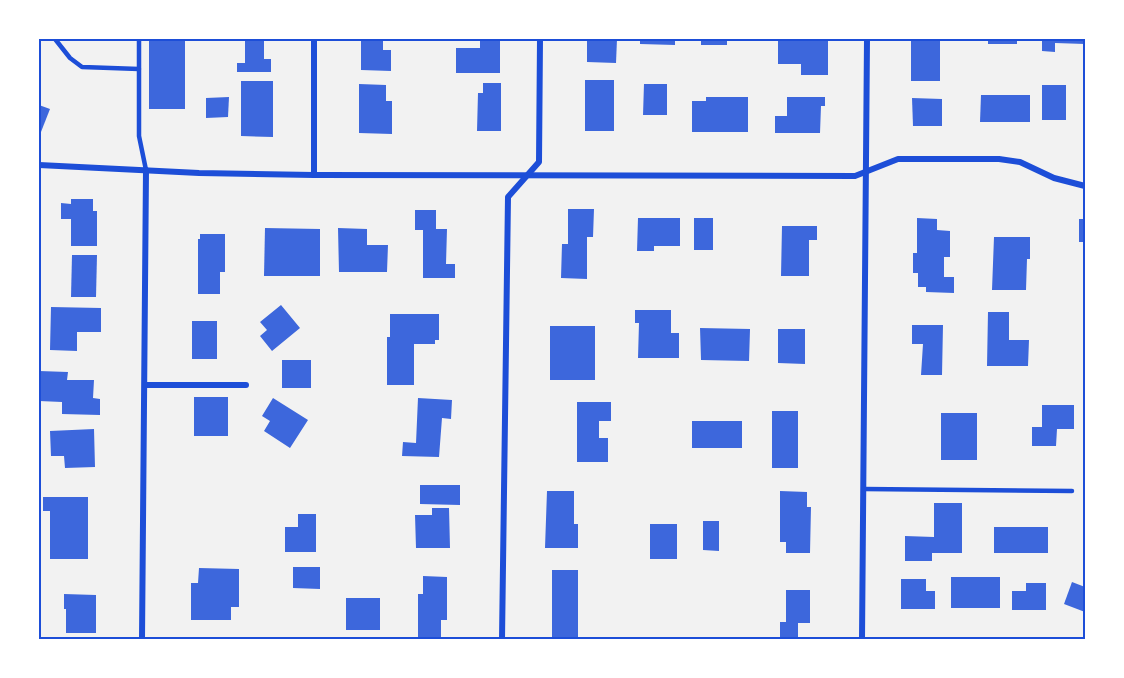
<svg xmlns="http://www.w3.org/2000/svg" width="1124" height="678" font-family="Manrope,sans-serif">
  <rect width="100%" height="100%" fill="#f2f2f2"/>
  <g fill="#3d67dc">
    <rect x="149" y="39" width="36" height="70"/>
    <path d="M245,39H264V59H271V72H237V63H245Z"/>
    <path d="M361,39H383V50H391V71L361,70Z"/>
    <path d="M480,39H500V73H456V48H480Z"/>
    <path d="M587,39H617L616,63L587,62Z"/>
    <path d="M640,39H675V45L640,44Z"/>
    <rect x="701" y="39" width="26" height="6"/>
    <path d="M778,39H828V75H801V64H778Z"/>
    <rect x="911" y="39" width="29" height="42"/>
    <rect x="988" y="39" width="29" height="5"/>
    <path d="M1042,39H1085V44L1055,43V52L1042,51Z"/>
    <rect x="585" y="80" width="29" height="51"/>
    <path d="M241,81H273V137L241,136Z"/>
    <path d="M483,83H501V131H477L478,93H483Z"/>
    <path d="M359,84L386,85V101H392V134L359,133Z"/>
    <path d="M644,84H667V115H643Z"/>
    <rect x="1042" y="85" width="24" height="35"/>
    <path d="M981,95H1030V122H980Z"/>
    <path d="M229,97L228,117L206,118V98Z"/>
    <path d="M706,97H748V132H692V101H706Z"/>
    <path d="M787,97H825V106H821L820,133H775V116H787Z"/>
    <path d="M912,98L942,99V126H913Z"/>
    <path d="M39,105L50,109L39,137Z"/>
    <path d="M71,199H93V211H97V246H71V219H61V203L71,204Z"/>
    <path d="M568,209H594L593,237H587V279L561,278L562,244H568Z"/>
    <path d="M415,210H436V229H447L446,264H455V278H423V230H415Z"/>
    <path d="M638,218H680V246H654V251H637Z"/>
    <rect x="694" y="218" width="19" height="32"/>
    <path d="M917,218L937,219V230L950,231V257H944V277H954V293L926,292V287H918V273H913V253H917Z"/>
    <rect x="1079" y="219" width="6" height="23"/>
    <path d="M782,226H817V240H809V276H781Z"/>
    <path d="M265,228L320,229V276H264Z"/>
    <path d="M338,228L367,229V245H388L387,272H339Z"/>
    <path d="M200,234H225V272H220V294H198V239H200Z"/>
    <path d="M994,237H1030V259H1027L1026,290H992Z"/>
    <path d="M72,255H97L96,297H71Z"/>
    <path d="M281,305L300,328L272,351L260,336L267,330L260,322Z"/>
    <path d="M51,307L101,308V332H77V351L50,350Z"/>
    <path d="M635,310H671V333H679V358H638L639,323H635Z"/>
    <path d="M988,312H1009V340H1029L1028,366H987Z"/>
    <path d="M390,314H439V340H435V344H414V385H387V337H390Z"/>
    <rect x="192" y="321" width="25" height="38"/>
    <path d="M912,325H943L942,375H921L923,344H912Z"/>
    <rect x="550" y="326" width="45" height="54"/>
    <path d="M700,328L750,329L749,361L701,360Z"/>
    <path d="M778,329H805V364L778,363Z"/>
    <rect x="282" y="360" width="29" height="28"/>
    <path d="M39,371L68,372L67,380H94L93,398L100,399V415L62,414V402L39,401Z"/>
    <rect x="194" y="397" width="34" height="39"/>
    <path d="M273,398L308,420L290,448L264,431L270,421L262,416Z"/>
    <path d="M418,398L452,400L451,419L442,418L439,457L402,456L403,442L416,443Z"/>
    <path d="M577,402H611V421H599V438H608V462H577Z"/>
    <path d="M1042,405H1074V429H1057L1056,446H1032V427H1042Z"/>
    <rect x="772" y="411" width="26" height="57"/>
    <rect x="941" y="413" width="36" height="47"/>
    <rect x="692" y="421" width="50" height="27"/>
    <path d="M94,429L95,467L65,468L64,456H51L50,431Z"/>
    <path d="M420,485H460V505L420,504Z"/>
    <path d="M547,491H574V524H578V548H545Z"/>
    <path d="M780,491L807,492V507H811L810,553H786V542H780Z"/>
    <path d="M43,497H88V559H50V511H43Z"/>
    <path d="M934,503H962V553H932V561H905V536L934,537Z"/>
    <path d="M432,508H449L450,548H416L415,515H432Z"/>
    <path d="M298,514H316V552H285V527H298Z"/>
    <path d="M703,521H719V551L703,550Z"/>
    <rect x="650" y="524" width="27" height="35"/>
    <rect x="994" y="527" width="54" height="26"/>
    <path d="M293,567H320V589L293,588Z"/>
    <path d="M199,568L239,569V607H231V620H191V583H198Z"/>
    <rect x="552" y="570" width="26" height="69"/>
    <path d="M423,576L447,577V620H441V639H418V594H423Z"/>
    <rect x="951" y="577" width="49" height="31"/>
    <path d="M901,579H926V591H935V609H901Z"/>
    <path d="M1072,582L1085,587V612L1064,604Z"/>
    <path d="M1026,583H1046V610H1012V591H1026Z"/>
    <path d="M786,590H810V623H798V639H780V622H786Z"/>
    <path d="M64,594L96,595V633H66V609H64Z"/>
    <rect x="346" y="598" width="34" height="32"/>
  </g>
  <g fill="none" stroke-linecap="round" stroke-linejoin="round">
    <g stroke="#1d4ed8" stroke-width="4.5">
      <path d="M55,39L70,58L82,67L139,69"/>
      <path d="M139,39V136L146,170"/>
      <path d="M864,489L1072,491"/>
    </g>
    <g stroke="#1d4ed8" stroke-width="6">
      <path d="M39,165L199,173L314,175L855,176L898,159H999L1020,162L1054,178L1085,186"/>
      <path d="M314,175V39"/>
      <path d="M145,385H246"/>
      <path d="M142,639L146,170"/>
      <path d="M502,639L508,197L539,162L540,39"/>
      <path d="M862,639L867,39"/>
    </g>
  </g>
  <rect width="1124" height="678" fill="none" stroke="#ffffff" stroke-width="81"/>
  <rect x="40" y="40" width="1044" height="598" fill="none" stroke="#1d4ed8" stroke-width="2"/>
</svg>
